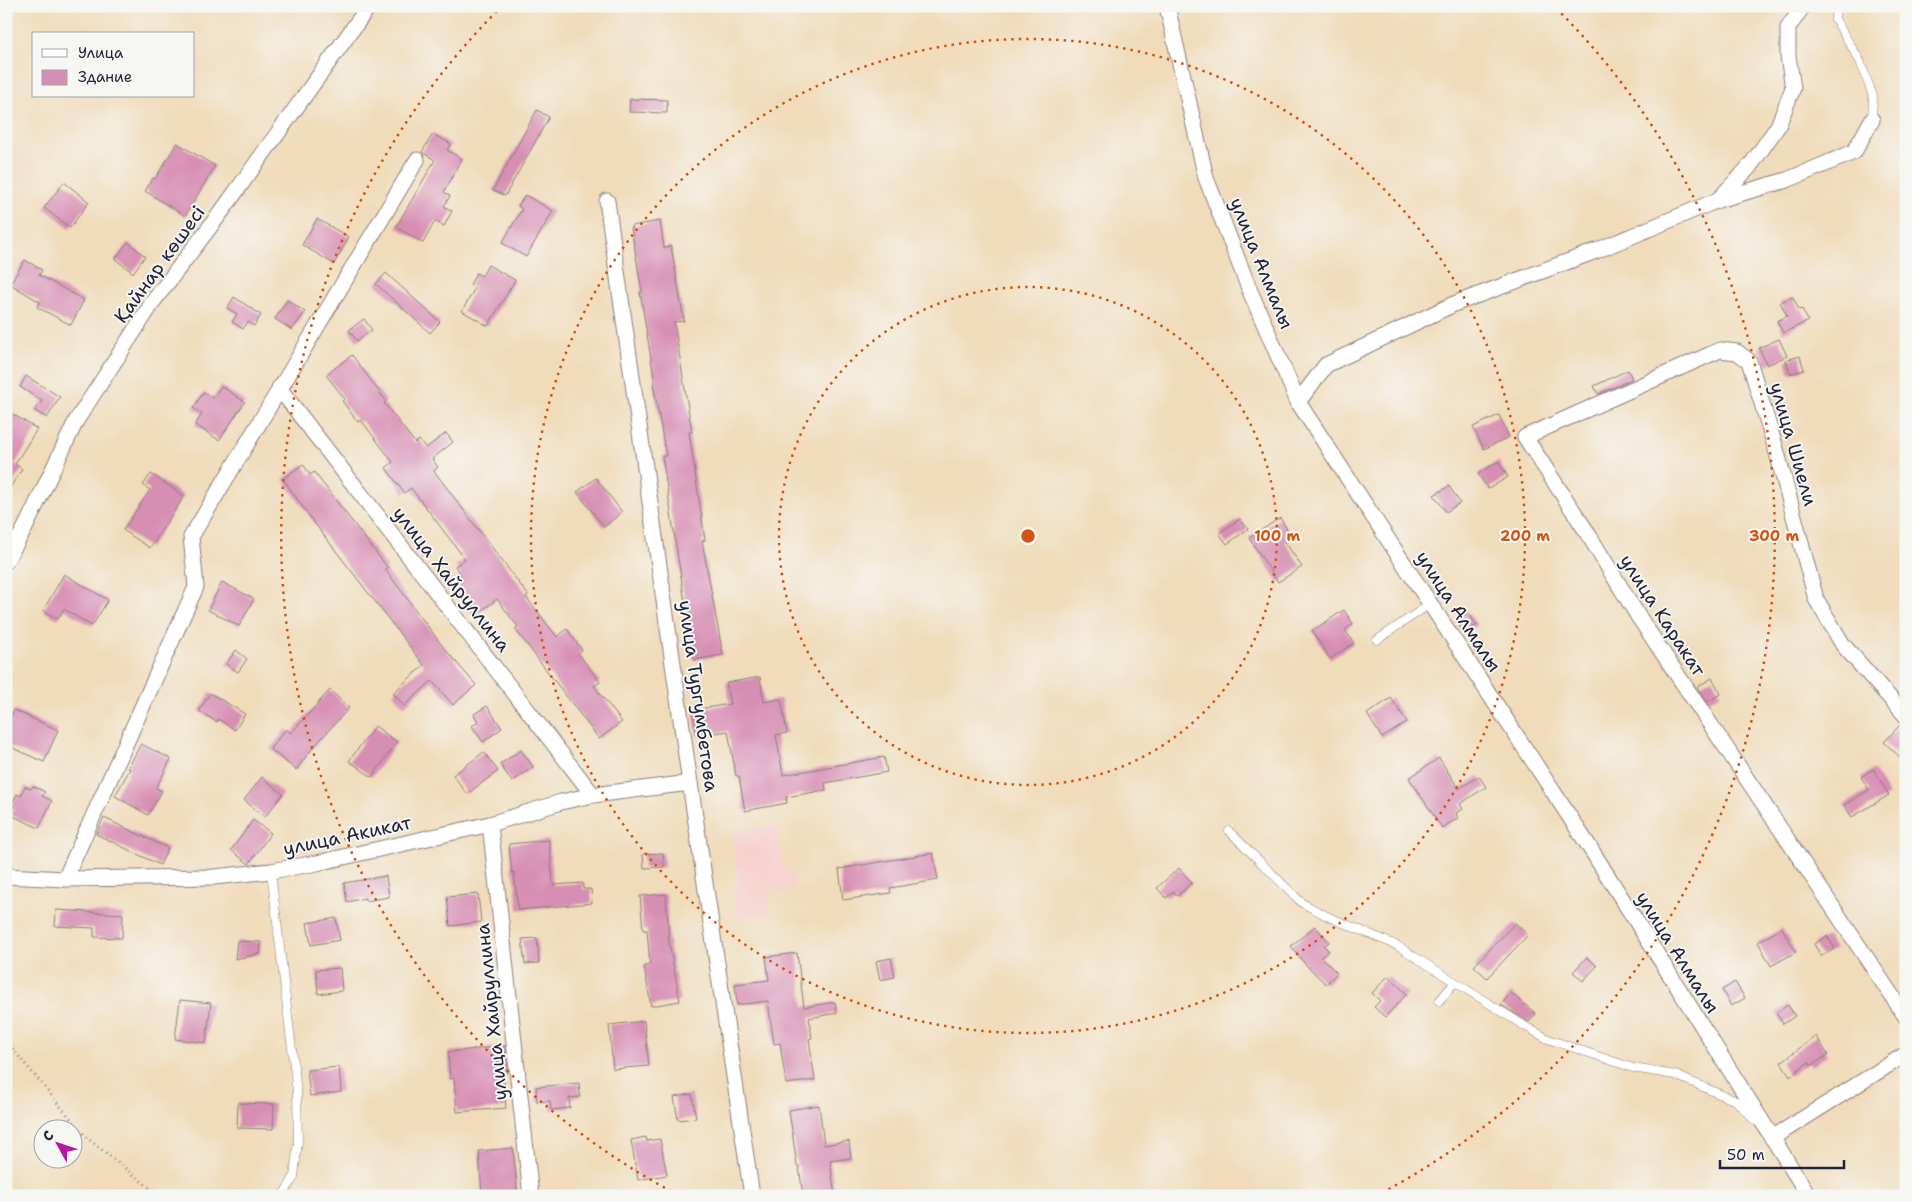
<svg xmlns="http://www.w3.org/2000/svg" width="1912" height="1202" font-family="'Shantell Sans',sans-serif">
  <rect width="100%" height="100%" fill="#f6f6f2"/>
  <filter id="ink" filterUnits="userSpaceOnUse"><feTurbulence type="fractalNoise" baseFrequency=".02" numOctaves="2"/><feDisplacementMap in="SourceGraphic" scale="10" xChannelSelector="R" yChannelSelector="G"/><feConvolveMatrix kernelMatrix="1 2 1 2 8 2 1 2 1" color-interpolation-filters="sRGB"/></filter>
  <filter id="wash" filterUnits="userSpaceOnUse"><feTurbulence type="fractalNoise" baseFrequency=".0096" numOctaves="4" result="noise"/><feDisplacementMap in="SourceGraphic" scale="20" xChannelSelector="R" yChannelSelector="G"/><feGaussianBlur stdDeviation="1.12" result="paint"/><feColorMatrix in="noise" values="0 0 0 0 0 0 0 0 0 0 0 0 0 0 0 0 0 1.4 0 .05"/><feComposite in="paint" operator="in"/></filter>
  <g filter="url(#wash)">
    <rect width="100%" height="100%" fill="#f0dbba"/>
    <path fill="#f7d0cc" d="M777,825L784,872L792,871L795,890L778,893L777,888L767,889L771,914L737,920L732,888L739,887L731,832Z"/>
    <g id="blocks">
      <g fill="#d78eb3">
        <path d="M630,99L667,100V113L629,112Z"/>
        <path d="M537,110L549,117L505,196L493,190Z"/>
        <path d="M433,134L451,144L447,150L462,159L444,192L450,196L444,206L452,211L444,226L435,221L423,243L396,227L435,160L422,152Z"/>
        <path d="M177,143L215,166L185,216L145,191L153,178L155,179Z"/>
        <path d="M64,182L89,202L70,228L44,208Z"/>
        <path d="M525,195L553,211L526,257L502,243L522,209L518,206Z"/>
        <path d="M317,219L349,237L334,264L302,245Z"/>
        <path d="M660,221L664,248L671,246L684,321L674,322L692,432H689L705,540L702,541L723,655L694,660L662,456H666L653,383H655L640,292H642L631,226Z"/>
        <path d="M128,242L145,256L133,273L115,259Z"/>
        <path d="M25,260L42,270L39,275L84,300L71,325L37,307L40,302L10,284Z"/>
        <path d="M488,265L515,280L488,326L462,311L475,288L470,285L476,273L482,276Z"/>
        <path d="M386,273L440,322L430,333L376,284Z"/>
        <path d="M234,297L261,315L254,326L248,322L243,329L232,322L237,314L227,308Z"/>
        <path d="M1793,297L1799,310L1802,309L1808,321L1783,333L1777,321L1787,316L1780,302Z"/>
        <path d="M287,300L305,312L292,330L275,319Z"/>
        <path d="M364,319L372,330L357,341L349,330Z"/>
        <path d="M1779,339L1787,356L1767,365L1759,348Z"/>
        <path d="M352,355L386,401L384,403L415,443L419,440L426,448L446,433L453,442L432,459L438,467L434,471L528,595L526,597L557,637L567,629L582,650L578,653L600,682L594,686L622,722L599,739L515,629L518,627L497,599L476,615L451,583L461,575L455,566L465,559L411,488L404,493L386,468L393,462L361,420L358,422L342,401L345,399L326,375Z"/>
        <path d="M1800,356L1804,370L1790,374L1786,360Z"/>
        <path d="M1628,370L1632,379L1598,394L1594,386Z"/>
        <path d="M26,376L60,397L47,418L35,411L42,401L20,387Z"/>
        <path d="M221,386L245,402L219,440L195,425L202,414L193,408L204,392L213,398Z"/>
        <path d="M6,410L37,429L15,464L22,469L6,494Z"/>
        <path d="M1499,415L1509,437L1484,449L1473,427Z"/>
        <path d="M1498,461L1508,477L1488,489L1478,474Z"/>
        <path d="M303,464L310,475L314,472L388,568L385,569L444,648L476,685L453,705L432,681L404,706L393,693L424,665L312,520L283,479Z"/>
        <path d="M151,474L184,496L150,548L123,530L150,490L143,485Z"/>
        <path d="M596,478L622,512L604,527L577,492Z"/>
        <path d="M1449,486L1460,503L1446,512L1434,495Z"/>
        <path d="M1280,518L1292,537L1285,542L1302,567L1278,582L1249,538Z"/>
        <path d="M1240,519L1248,529L1227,544L1219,533Z"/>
        <path d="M64,574L108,600L92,626L64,609L58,619L43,611Z"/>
        <path d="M222,582L254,599L239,626L208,610Z"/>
        <path d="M1344,610L1353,624L1345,630L1354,643L1330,659L1312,631Z"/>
        <path d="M1468,613L1477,625L1464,633L1456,621Z"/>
        <path d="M236,650L247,659L238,672L226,664Z"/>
        <path d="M760,677L764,702L781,699L787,733L776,735L783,775L884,757L887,772L825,783L826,790L786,797L787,803L745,811L739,776H736L728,731L697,736L693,710L730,704L726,683Z"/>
        <path d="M1712,678L1721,694L1707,702L1697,687Z"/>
        <path d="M330,690L349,708L311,750L296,770L270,749L286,729L291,733Z"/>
        <path d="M210,693L245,714L235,730L218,719L217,722L199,711Z"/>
        <path d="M1391,698L1407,722L1382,738L1367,714Z"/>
        <path d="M487,706L502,728L483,742L472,726L478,722L474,714Z"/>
        <path d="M14,710L58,730L44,762L6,745V717L10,718Z"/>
        <path d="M1901,724L1906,725V763L1884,742Z"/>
        <path d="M375,726L397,742L372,777L349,761Z"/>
        <path d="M141,744L171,759L156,788L162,791L148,815L115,796L130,769L128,768Z"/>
        <path d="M521,750L533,767L512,782L500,764Z"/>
        <path d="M484,752L498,771L467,794L453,775Z"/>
        <path d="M1439,758L1459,789L1479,776L1486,787L1460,804L1463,809L1456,813L1458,818L1442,828L1409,778Z"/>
        <path d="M1873,769L1889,795L1852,817L1844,805L1869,790L1861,777Z"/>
        <path d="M262,777L283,794L265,817L244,800Z"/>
        <path d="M25,786L31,789L33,786L45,792L42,796L52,801L39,828L11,815L15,807L11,806L17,794L21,796Z"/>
        <path d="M104,818L168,848L160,865L96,834Z"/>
        <path d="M253,820L271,833L249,864L231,850Z"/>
        <path d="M549,840L553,885L583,883V889H591L592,903L518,910L514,872L512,873L509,844Z"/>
        <path d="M663,853L664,867L644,868L643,854Z"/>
        <path d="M933,853L938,880L890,888L891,893L843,900L839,869Z"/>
        <path d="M1179,868L1192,883L1177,896L1174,891L1166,898L1157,888Z"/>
        <path d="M386,876L389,897L365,901V898L347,902L344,883Z"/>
        <path d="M478,894L481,922L450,926L447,897Z"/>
        <path d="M666,894L669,943L680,1001L651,1006L644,966L650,965L647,930H643L640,896Z"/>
        <path d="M56,910L123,914L122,938L94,937V928L55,926Z"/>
        <path d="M336,918L340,940L311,945L307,923Z"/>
        <path d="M1515,923L1528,935L1487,978L1474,966Z"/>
        <path d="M1315,926L1329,942L1324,946L1329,951L1321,957L1337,973L1326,984L1305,964L1291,946Z"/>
        <path d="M1782,928L1796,952L1771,966L1758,942Z"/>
        <path d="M1827,936L1835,949L1821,956L1814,944Z"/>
        <path d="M537,938L539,963L525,964L522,939Z"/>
        <path d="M237,941L261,942L260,954L235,959Z"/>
        <path d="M797,953L804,1007L835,1002L837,1013L809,1018L812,1038L809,1039L815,1080L786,1084L780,1043L774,1044L768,1001L737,1005L735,984L769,980L766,957Z"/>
        <path d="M1587,957L1597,966L1583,981L1573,972Z"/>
        <path d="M891,958L895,977L880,980L876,961Z"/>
        <path d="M340,968L342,991L318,994L316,970Z"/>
        <path d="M1388,976L1407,994L1385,1017L1374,1007L1380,1001L1372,993Z"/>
        <path d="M1735,982L1745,998L1731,1006L1722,990Z"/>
        <path d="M1511,993L1536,1014L1529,1022L1501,1005Z"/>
        <path d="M180,1000L211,1003L206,1043L175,1039Z"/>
        <path d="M1788,1005L1795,1016L1783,1024L1776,1013Z"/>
        <path d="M644,1021L649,1066L613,1069L609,1025Z"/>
        <path d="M1816,1036L1828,1055L1811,1066L1809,1062L1790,1076L1781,1062Z"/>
        <path d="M505,1046L507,1073L503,1074L506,1108L457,1112L454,1078L450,1079L448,1052Z"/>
        <path d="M339,1067L341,1092L310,1096L307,1070Z"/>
        <path d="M579,1083L580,1097L569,1098L570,1108L551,1110L550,1101L537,1102L536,1087Z"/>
        <path d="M692,1094L696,1118L678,1120L674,1097Z"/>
        <path d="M238,1103L274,1104L273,1129L237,1128Z"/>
        <path d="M819,1105L824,1145L849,1141L851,1158L830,1161L835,1196H803L799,1166H797L789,1110Z"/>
        <path d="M646,1137L647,1141L660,1139L667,1175L638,1180L631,1140Z"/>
        <path d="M513,1148L518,1196H482L479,1151Z"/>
      </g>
    </g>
  </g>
  <g filter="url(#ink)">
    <use href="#blocks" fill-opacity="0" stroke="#897e7a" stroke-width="1"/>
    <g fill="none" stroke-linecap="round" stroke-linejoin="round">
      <defs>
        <g id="lane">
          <path d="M1836,6L1835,19L1860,61L1873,96L1872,120"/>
          <path d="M1377,640L1430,604"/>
          <path d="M1229,831L1302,903L1331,918L1396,945L1523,1025L1548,1039L1633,1068L1675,1075L1736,1101L1755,1121"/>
          <path d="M271,871L297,1092L298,1141L294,1177L285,1192L280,1196"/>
          <path d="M1439,1001L1455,982"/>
        </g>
        <g id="street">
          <path d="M1167,6L1206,178L1250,291L1298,402L1592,851L1809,1196"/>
          <path d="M1719,199L1750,166L1778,126L1793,88L1788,56V28L1803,6"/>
          <path d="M607,201L690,783L752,1196"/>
          <path d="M279,388L593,795"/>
          <path d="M1298,402L1326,365L1454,304L1596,251L1718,200L1787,180L1854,152L1872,120"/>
          <path d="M6,561L25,528L76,421L155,299L222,211L369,6"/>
          <path d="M1906,716L1843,645L1816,599L1776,449L1749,361L1737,352L1720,350L1525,437L1585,529L1638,616L1906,1017"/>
          <path d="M490,824L531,1196"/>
          <path d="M6,876L65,879L214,877L271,871L317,863L490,824L561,802L593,795L690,783"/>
          <path d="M65,879L196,587L191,537L417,160"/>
          <path d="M1772,1138L1906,1054"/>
        </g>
      </defs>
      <use href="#lane" stroke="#897e7a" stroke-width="9"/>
      <use href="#street" stroke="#897e7a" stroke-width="17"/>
      <path stroke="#897e7a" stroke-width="3" stroke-dasharray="1 4" stroke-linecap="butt" d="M6,1041L86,1137L160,1196"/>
      <use href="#lane" stroke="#fff" stroke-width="8"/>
      <use href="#street" stroke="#fff" stroke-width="15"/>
    </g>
  </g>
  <g fill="none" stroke="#d45411" stroke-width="2.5" stroke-dasharray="2.5 5">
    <circle cx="1028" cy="536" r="249"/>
    <circle cx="1028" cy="536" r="497"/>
    <path d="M678 1195A746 746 0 0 1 500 8M1556 8A746 746 0 0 1 1378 1195"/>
  </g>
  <g text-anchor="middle" stroke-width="4" stroke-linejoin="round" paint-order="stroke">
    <g font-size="19" fill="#22223b" stroke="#f6f6f2">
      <text transform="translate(1262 263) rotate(68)" y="7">улица Алмалы</text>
      <text transform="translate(159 264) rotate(-54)" y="7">Қайнар көшесі</text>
      <text transform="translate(1794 444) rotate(74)" y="7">улица Шиели</text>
      <text transform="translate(452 579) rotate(52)" y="7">улица Хайруллина</text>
      <text transform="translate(1459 611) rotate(57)" y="7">улица Алмалы</text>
      <text transform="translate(1663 615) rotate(57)" y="7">улица Каракат</text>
      <text transform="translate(699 696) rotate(82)" y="7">улица Тургумбетова</text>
      <text transform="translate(347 835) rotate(-12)" y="7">улица Акикат</text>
      <text transform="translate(1678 952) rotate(58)" y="7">улица Алмалы</text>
      <text transform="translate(491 1012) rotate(-96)" y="7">улица Хайруллина</text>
    </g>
  </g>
  <circle cx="1028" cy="536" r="8" fill="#d45411" stroke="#f6f6f2" stroke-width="2.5"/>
  <g font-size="15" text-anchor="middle" font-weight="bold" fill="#d45411" stroke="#f6f6f2" stroke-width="4" stroke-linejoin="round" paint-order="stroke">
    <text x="1277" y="541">100 m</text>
    <text x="1525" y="541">200 m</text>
    <text x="1774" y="541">300 m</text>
  </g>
  <rect width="1912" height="1202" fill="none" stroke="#f6f6f2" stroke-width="25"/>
  <rect x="32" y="32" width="162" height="65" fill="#f6f6f2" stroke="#a1a1a9"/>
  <rect x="42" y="49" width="25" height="8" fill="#ffffff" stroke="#a1a1a9"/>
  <text x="78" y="58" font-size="15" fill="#22223b">Улица</text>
  <rect x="42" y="70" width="25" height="15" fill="#d78eb3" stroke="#a1a1a9"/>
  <text x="78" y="82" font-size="15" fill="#22223b">Здание</text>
  <g transform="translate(58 1144) rotate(310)"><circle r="24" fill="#f6f6f2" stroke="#a1a1a9"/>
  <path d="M0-4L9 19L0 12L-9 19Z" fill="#b5179e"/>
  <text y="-8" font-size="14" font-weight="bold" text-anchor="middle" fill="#22223b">С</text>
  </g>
  <path d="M1720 1160v8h124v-8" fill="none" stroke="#22223b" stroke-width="2.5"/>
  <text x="1727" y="1160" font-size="15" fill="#22223b" stroke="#f6f6f2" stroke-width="4" paint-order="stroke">50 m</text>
</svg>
